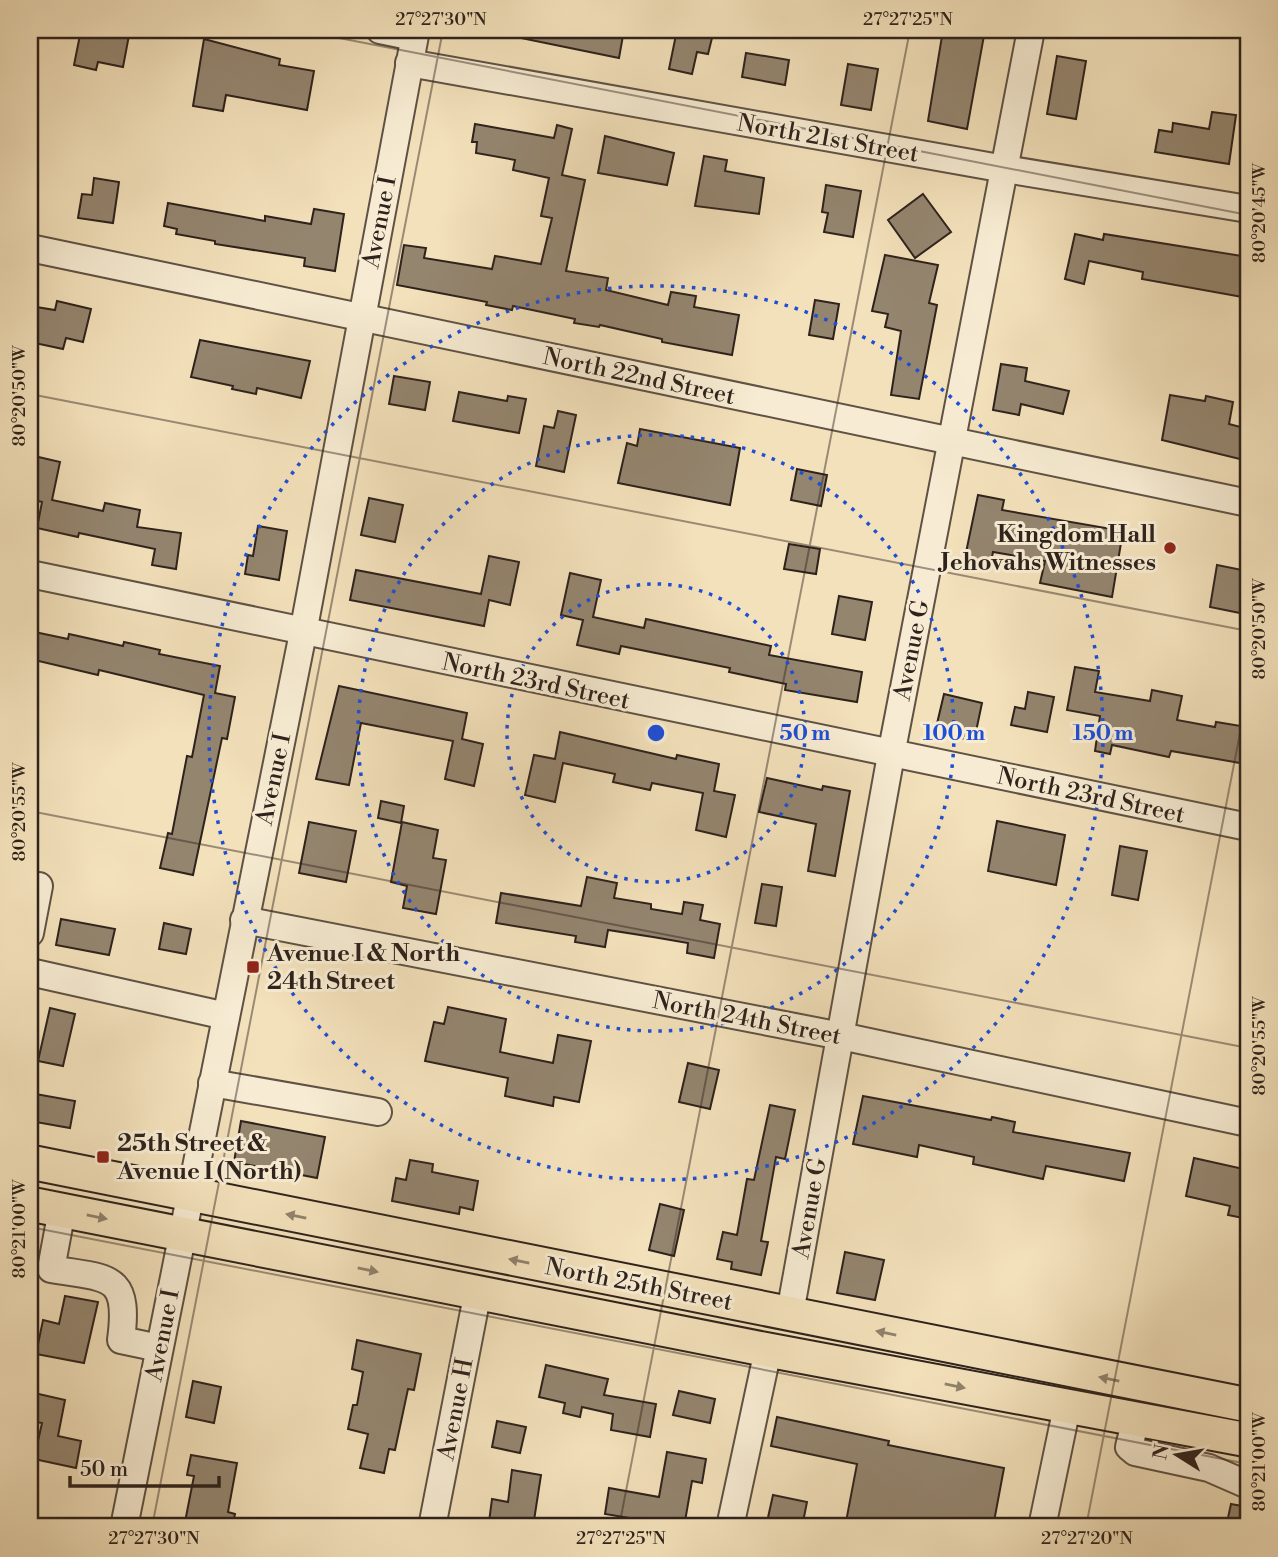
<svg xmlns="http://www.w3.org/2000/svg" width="1278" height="1557" font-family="'Libre Bodoni',serif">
  <rect width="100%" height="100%" fill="#f3e1bb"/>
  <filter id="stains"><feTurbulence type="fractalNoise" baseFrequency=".00286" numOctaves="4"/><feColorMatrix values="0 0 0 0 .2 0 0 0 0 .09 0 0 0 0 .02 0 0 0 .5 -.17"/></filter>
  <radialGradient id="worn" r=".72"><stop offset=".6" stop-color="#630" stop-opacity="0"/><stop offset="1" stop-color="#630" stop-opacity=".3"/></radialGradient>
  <g fill="#94856f" stroke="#2e221c" stroke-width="2">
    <path d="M81,30L109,35L110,30H130L123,67L98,62L96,70L74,65Z"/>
    <path d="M517,30H624L619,58L516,37Z"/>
    <path d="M677,30H703L702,37L712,38L708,54L697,52L692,74L669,69Z"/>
    <path d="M943,30H985L967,129L928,121Z"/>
    <path d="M204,39L280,59L279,65L314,71L307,110L226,95L223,111L193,106Z"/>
    <path d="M746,53L789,60L785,85L742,77Z"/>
    <path d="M1057,56L1086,61L1076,119L1047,114Z"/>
    <path d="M848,64L878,69L871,110L841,105Z"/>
    <path d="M1212,112L1236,115L1229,164L1155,152L1159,130L1172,132L1173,123L1209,129Z"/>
    <path d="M475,124L554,138L557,125L572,129L562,175L585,180L566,271L608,278L606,290L668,305L671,292L696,296L694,307L739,315L732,355L662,342V339L600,325L599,327L574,323L575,319L513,306L512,310L486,305L487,302L397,285L404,245L426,248L424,258L492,269L495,256L541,264L552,218L541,216L549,178L513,170L515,160L476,153L477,142H472Z"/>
    <path d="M605,136L674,153L667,185L598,173Z"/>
    <path d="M704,156L727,160L725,171L764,178L759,214L695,206Z"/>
    <path d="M94,178L119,182L113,223L78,218L82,194L92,195Z"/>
    <path d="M826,185L861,191L853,237L824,232L828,213L822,212Z"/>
    <path d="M923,194L951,232L915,258L888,220Z"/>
    <path d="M168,203L265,221V216L311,224L314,209L344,214L335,271L304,266L305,258L215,244V241L176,234L177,229L164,226Z"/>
    <path d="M1075,234L1103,240L1104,234L1248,257V298L1142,279L1143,272L1089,261L1084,284L1065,279Z"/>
    <path d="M885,255L938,265L929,303L937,305L919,399L891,395L901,331L885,327L888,314L872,311Z"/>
    <path d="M815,300L839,304L833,339L809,335Z"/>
    <path d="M57,301L91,309L83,342L66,338L63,349L30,342V306L55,310Z"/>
    <path d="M200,340L310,361L301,398L257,388L256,394L232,389L233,386L191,377Z"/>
    <path d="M1001,364L1027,368L1025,381L1069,391L1063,414L1021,404L1019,415L993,410Z"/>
    <path d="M394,376L430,382L425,410L389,404Z"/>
    <path d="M459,392L507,401L508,396L526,399L519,433L453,421Z"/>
    <path d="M1170,395L1205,401L1206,396L1233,402L1229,424L1248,429V461L1162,440Z"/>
    <path d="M558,411L576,415L564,472L536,466L544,426L554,428Z"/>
    <path d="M640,429L740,448L730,505L618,483L627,443L637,446Z"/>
    <path d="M30,455L60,462L52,500L103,511L105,503L140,510L137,527L181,533L176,569L152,565L155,549L79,533L78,537L37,528L42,502L30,499Z"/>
    <path d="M797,469L827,475L821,506L791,500Z"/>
    <path d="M978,495L1004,500L1002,510L1123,531L1112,597L1040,583L1045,561L993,552L990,567L964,562Z"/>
    <path d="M369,498L403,505L395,542L361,535Z"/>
    <path d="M258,526L287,531L279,580L245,574L248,555L253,556Z"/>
    <path d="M789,544L820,549L816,574L784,569Z"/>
    <path d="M489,556L519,562L510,605L489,600L484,626L350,600L356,570L481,594Z"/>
    <path d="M1217,565L1247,571L1240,613L1210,607Z"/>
    <path d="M570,573L601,580L593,617L644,628L646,619L771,646L769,655L862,672L857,702L785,690L786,684L729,672L730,668L621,646L619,654L577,645L583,620L561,615Z"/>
    <path d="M839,596L872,602L865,640L832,634Z"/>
    <path d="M30,631L68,639L69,634L123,646L124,642L160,650L159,654L220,666L215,693L235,697L227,739L222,738L193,875L160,868L168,833L172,834L187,756L192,757L204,695L99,670L98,675L30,659Z"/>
    <path d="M1075,667L1099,671L1095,692L1150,701L1152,690L1182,696L1177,720L1215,727L1216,722L1247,727L1240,763L1171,751L1169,757L1112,745L1110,754L1095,751L1100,716L1067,710Z"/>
    <path d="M339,686L467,713L462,739L483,744L474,786L445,779L453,741L361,723L349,785L316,779Z"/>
    <path d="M1028,692L1054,697L1047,732L1011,725L1015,707L1025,709Z"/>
    <path d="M944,694L982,703L974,741L935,732Z"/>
    <path d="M560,732L676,759L677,755L719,764L714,791L735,795L726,837L696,830L703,793L652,783L650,790L613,782L615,774L563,763L555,802L525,795L534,755L555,759Z"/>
    <path d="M767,778L822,790L823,786L850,791L835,876L808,871L816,824L759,812Z"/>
    <path d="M381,801L404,806L401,823L378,818Z"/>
    <path d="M997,821L1065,835L1056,885L988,871Z"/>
    <path d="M309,822L356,831L346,882L299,873Z"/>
    <path d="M402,822L438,830L433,858L446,860L436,914L403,908L407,886L391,882Z"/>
    <path d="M1120,846L1147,851L1138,900L1112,895Z"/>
    <path d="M587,877L617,883L614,898L651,904V909L682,914L684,902L703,905L700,920L720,924L714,958L687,953L688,943L653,937L608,930L605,947L575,942L576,936L496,923L501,893L581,906Z"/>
    <path d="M762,884L782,887L776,926L755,923Z"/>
    <path d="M61,919L115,929L109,955L56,945Z"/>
    <path d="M164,923L191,929L186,954L159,949Z"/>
    <path d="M448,1007L506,1019L500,1052L553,1063L558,1035L591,1041L579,1102L554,1097L553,1106L505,1096L508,1078L425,1061L434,1022L444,1024Z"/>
    <path d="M50,1008L75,1014L63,1066L38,1061Z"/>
    <path d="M688,1063L719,1070L710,1109L679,1102Z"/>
    <path d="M30,1093L75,1101L70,1128L30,1121Z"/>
    <path d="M863,1096L991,1120L992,1117L1015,1122L1013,1132L1130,1153L1124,1181L1046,1166L1043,1179L973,1164L974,1157L919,1145L917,1157L853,1144Z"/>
    <path d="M770,1105L795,1110L785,1159L776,1157L761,1241L768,1242L761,1275L731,1269L732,1262L717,1259L723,1232L737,1235L747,1179L754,1180Z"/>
    <path d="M241,1121L325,1137L317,1178L234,1162Z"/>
    <path d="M1194,1158L1248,1170V1219L1228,1215L1230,1206L1186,1196Z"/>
    <path d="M410,1160L433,1164L432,1172L478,1181L473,1210L460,1207L459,1214L392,1201L396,1178L406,1180Z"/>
    <path d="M660,1204L684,1210L674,1256L649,1250Z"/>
    <path d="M845,1252L884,1260L875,1300L837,1293Z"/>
    <path d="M65,1296L98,1302L84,1363L36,1354L43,1320L59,1324Z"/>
    <path d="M357,1340L421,1354L414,1390L408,1389L395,1450L389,1449L384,1473L360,1468L368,1434L348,1429L353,1405H357L363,1372L352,1369Z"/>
    <path d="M546,1365L608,1379L604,1395L656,1404L650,1437L611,1430L613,1414L582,1407L580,1417L563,1413L565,1403L539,1397Z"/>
    <path d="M193,1381L221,1387L214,1423L186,1417Z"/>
    <path d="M679,1391L715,1399L710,1423L673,1415Z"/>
    <path d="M30,1392L65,1400L58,1436L81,1441L76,1468L34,1459L42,1423L30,1421Z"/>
    <path d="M777,1417L889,1441L888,1445L1004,1468L993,1527H909L876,1521L875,1527H845L857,1464L771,1446Z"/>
    <path d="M497,1421L526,1427L520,1453L492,1447Z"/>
    <path d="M667,1452L706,1459L702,1483L692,1481L684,1527L605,1514L609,1488L659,1497Z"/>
    <path d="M191,1455L237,1463L228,1512L235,1514L232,1527H184L194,1476L187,1475Z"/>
    <path d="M512,1470L541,1475L533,1527L489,1522L492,1499L508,1502Z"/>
    <path d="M773,1495L807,1502L802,1527L767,1522Z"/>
    <path d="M1231,1504L1248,1507V1527H1226Z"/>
  </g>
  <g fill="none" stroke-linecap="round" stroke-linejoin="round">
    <defs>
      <g id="minor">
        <path d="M380,30L414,37"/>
        <path d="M409,63L1005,169L1248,209"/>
        <path d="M30,248L1248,503"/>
        <path d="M30,574L1248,827"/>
        <path d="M244,920L841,1036L1248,1123"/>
        <path d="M30,933L39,886"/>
        <path d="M30,972L226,1016"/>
        <path d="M212,1083L378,1112"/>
        <path d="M62,1210L51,1269C108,1279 130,1272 121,1340L159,1348"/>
        <path d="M790,1313L891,755L1031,30"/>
        <path d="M1136,1419L1129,1447L1135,1452L1209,1468L1248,1485"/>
        <path d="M124,1527L303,633L416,30"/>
        <path d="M432,1527L478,1291"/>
        <path d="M730,1527L768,1350"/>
        <path d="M1042,1527L1067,1407"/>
      </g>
      <g id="major">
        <path d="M30,1162L1248,1405"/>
        <path d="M30,1204L768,1350L1248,1440"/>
      </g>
    </defs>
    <use href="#minor" stroke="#5f5244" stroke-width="30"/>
    <use href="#major" stroke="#2e221c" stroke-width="37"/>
    <use href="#minor" stroke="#f7ecd3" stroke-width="26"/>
    <use href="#major" stroke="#f3e1bb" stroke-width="33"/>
  </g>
  <defs><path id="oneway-solid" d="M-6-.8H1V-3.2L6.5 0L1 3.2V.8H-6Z" transform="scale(1.75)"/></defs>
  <g fill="#90826c">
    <use href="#oneway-solid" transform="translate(296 1216) rotate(-168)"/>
    <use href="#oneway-solid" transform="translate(97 1217) rotate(11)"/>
    <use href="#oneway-solid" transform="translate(519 1261) rotate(-169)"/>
    <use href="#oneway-solid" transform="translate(368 1270) rotate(11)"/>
    <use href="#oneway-solid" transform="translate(886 1333) rotate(-168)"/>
    <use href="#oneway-solid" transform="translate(1109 1379) rotate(-169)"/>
    <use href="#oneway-solid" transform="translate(955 1386) rotate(11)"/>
  </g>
  <path fill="none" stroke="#2e221c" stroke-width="2" stroke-opacity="0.45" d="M298,30L1248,215M30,394L1248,631M30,811L1248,1048M30,1227L1248,1464M152,1527L443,30M619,1527L910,30M1086,1527L1248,692"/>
  <g fill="none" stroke="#1d4ed8" stroke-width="3.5" stroke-dasharray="3.5 7">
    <circle cx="656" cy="733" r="149"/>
    <circle cx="656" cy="733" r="298"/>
    <circle cx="656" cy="733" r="447"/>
  </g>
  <g fill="#8f2418" stroke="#f7ecd3" stroke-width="2.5">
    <circle cx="1170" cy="548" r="7"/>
    <rect x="246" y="960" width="14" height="14" rx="3.5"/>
    <rect x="96" y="1150" width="14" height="14" rx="3.5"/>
  </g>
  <g text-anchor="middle" stroke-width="6" stroke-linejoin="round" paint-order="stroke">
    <g font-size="24" fill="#2e221c" stroke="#f7ecd3">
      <text transform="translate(828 138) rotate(10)" y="8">North 21st Street</text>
      <text transform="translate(379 222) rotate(-79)" y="8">Avenue I</text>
      <text transform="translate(639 376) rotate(12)" y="8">North 22nd Street</text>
      <text transform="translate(911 650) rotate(-79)" y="8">Avenue G</text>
      <text transform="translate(536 681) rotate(12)" y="8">North 23rd Street</text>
      <text transform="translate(273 779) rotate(-78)" y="8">Avenue I</text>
      <text transform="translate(1091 795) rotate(12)" y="8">North 23rd Street</text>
      <text transform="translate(747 1018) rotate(11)" y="8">North 24th Street</text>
      <text transform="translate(809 1208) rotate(-80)" y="8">Avenue G</text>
      <text transform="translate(639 1284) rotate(11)" y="8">North 25th Street</text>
      <text transform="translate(162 1335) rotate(-79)" y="8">Avenue I</text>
      <text transform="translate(455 1409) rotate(-79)" y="8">Avenue H</text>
    </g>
    <g font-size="24" font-weight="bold" fill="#2e221c" stroke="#f7ecd3" text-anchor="start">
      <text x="1156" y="542" text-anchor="end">Kingdom Hall<tspan x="1156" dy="28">Jehovahs Witnesses</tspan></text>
      <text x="267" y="961">Avenue I &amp; North<tspan x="267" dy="28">24th Street</tspan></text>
      <text x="117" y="1151">25th Street &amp;<tspan x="117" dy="28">Avenue I (North)</tspan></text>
    </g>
  </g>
  <circle cx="656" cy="733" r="10" fill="#1d4ed8" stroke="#f7ecd3" stroke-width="3.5"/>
  <g font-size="21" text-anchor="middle" font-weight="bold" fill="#1d4ed8" stroke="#f7ecd3" stroke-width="6" stroke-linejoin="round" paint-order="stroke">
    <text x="805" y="740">50 m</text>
    <text x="954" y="740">100 m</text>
    <text x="1103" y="740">150 m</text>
  </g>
  <rect width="1278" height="1557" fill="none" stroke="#f3e1bb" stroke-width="77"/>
  <g transform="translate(1177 1455) rotate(281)" stroke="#f7ecd3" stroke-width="5" paint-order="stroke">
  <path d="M0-5L12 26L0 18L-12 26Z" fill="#2e221c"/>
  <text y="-10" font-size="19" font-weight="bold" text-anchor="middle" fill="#2e221c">N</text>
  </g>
  <path d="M70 1476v10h149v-10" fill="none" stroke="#2e221c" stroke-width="3.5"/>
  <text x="80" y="1476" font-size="21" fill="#2e221c" stroke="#f7ecd3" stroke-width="5" paint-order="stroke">50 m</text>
  <rect x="38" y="38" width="1202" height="1480" fill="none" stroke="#2e221c" stroke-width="2.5"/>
  <g font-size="18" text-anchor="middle" fill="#2e221c">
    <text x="441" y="25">27°27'30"N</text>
    <text x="908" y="25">27°27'25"N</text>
    <text transform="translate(1259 213) rotate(-90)" y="6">80°20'45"W</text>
    <text transform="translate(19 396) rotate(-90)" y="6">80°20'50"W</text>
    <text transform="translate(1259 629) rotate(-90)" y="6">80°20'50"W</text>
    <text transform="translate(19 812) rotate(-90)" y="6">80°20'55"W</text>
    <text transform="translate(1259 1046) rotate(-90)" y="6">80°20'55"W</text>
    <text transform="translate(19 1229) rotate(-90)" y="6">80°21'00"W</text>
    <text transform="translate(1259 1462) rotate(-90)" y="6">80°21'00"W</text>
    <text x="154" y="1544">27°27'30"N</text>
    <text x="621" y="1544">27°27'25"N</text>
    <text x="1087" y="1544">27°27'20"N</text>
  </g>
  <rect width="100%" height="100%" filter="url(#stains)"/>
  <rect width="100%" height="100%" fill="url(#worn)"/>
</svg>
